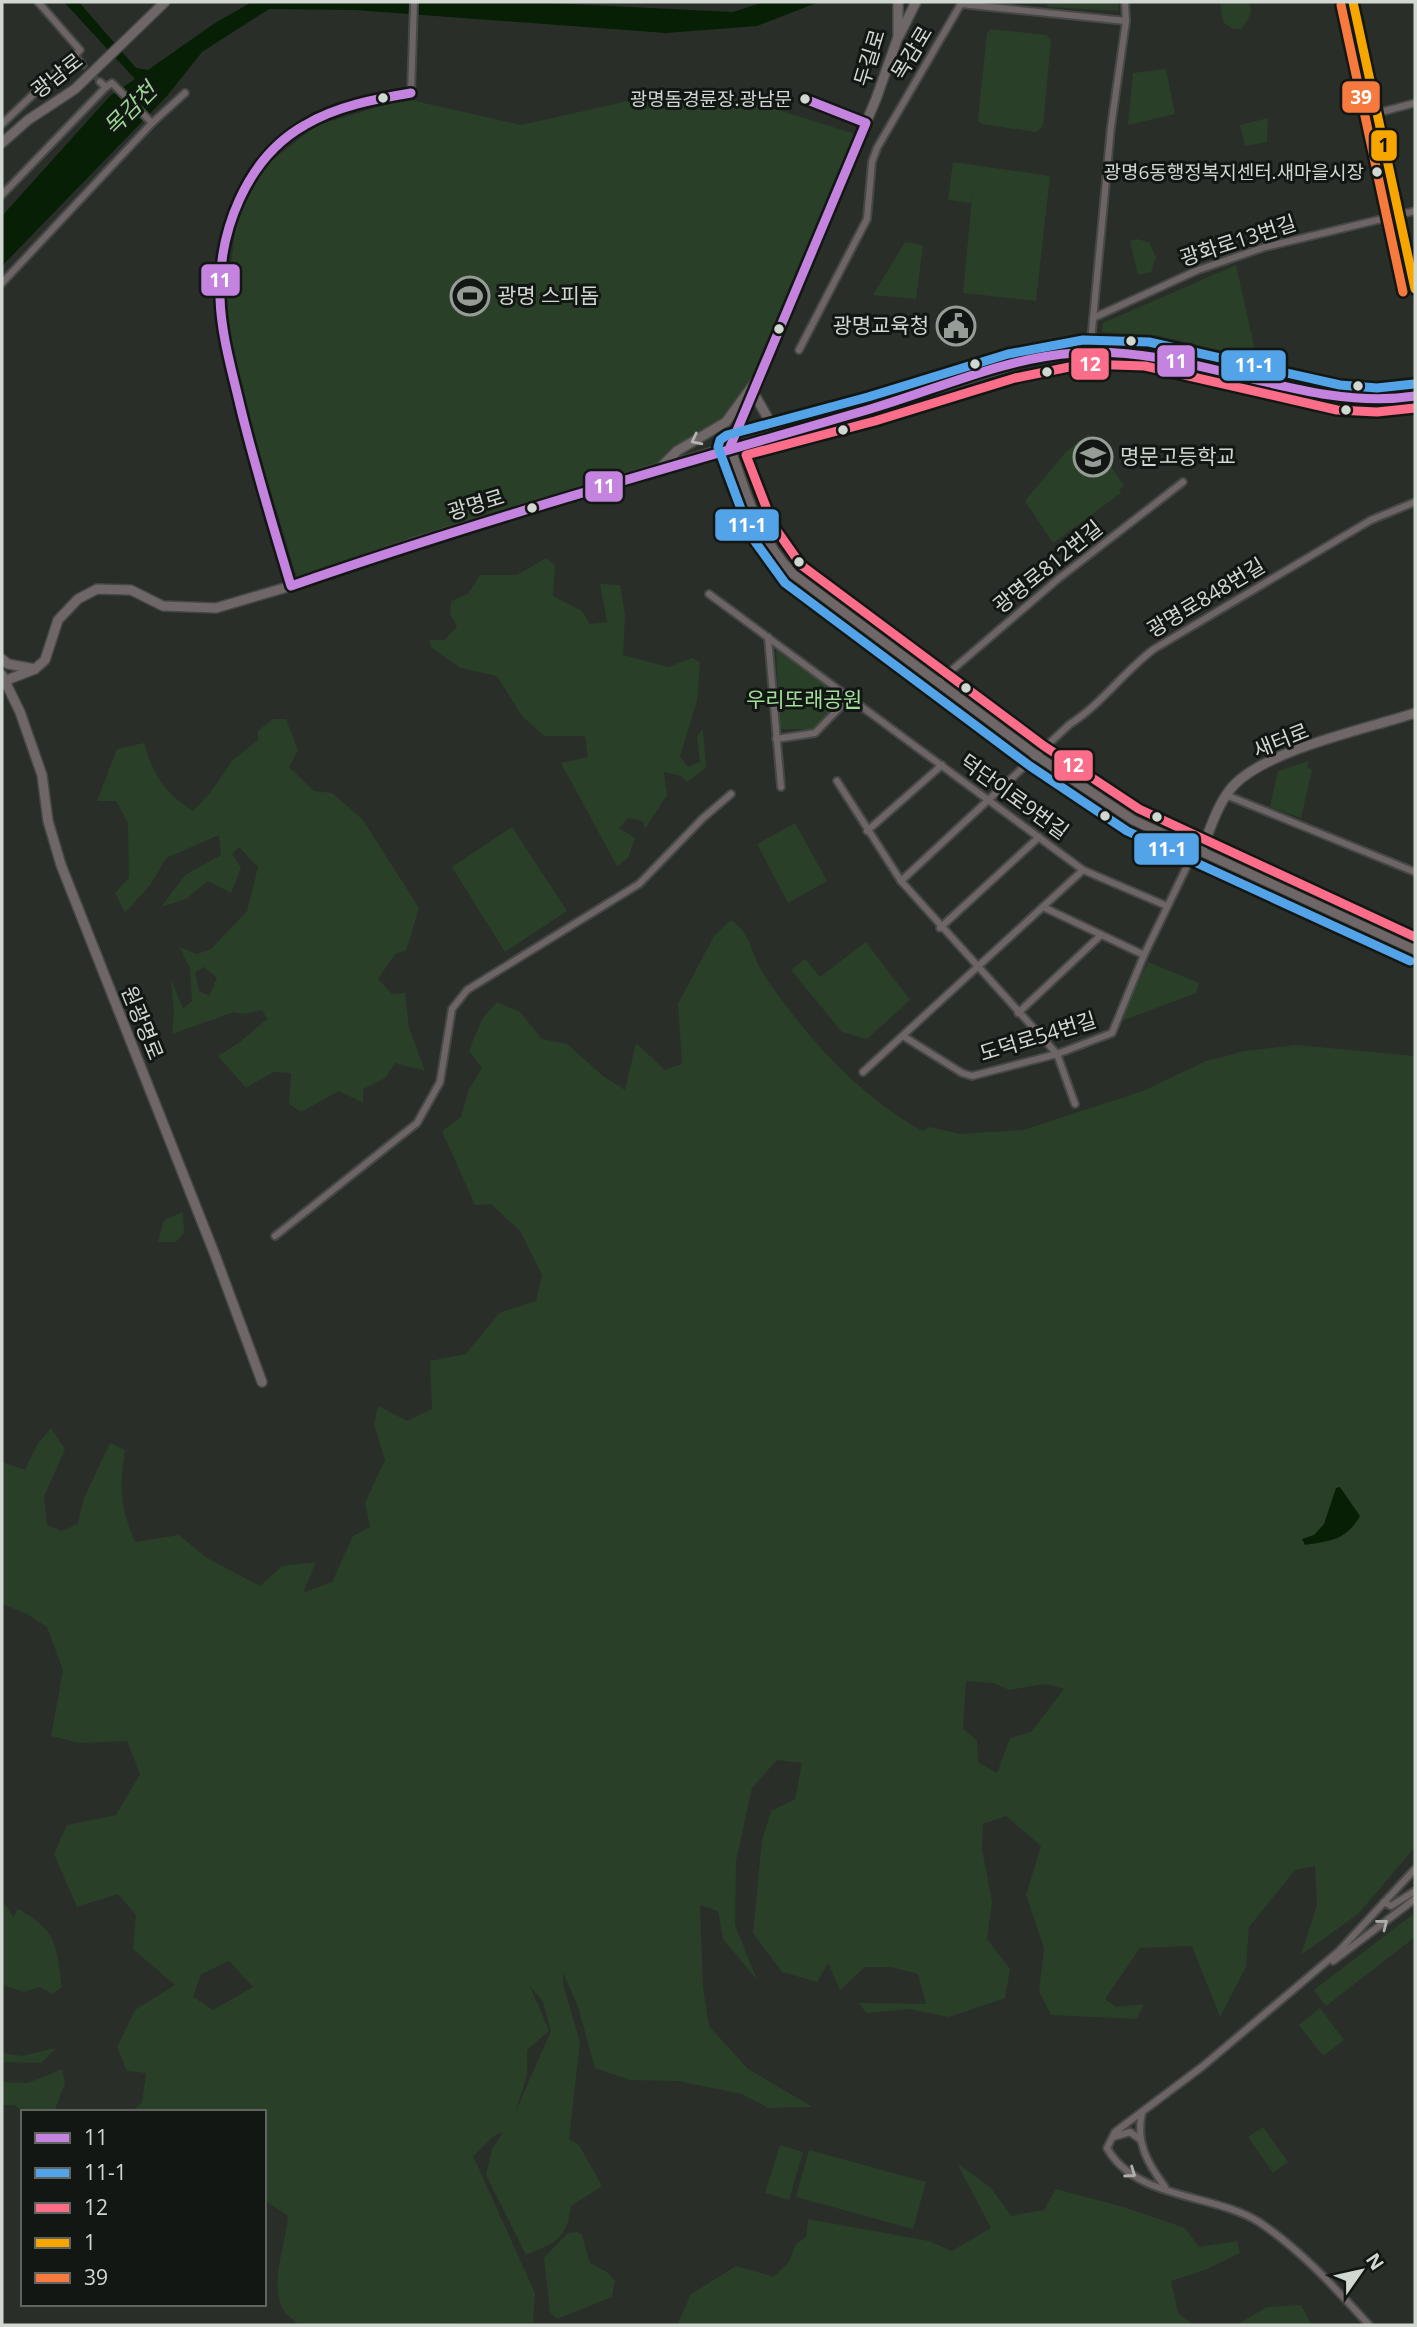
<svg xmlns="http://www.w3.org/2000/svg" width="1417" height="2327" font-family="'Open Sans','Noto Sans KR',sans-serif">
  <rect width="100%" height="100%" fill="#292e29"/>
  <g fill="#2a3f28" fill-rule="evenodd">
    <path d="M1048,2H1118L1119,11L1047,7Z"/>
    <path d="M1220,2H1249C1254,13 1248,20 1241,29H1233L1223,22Z"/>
    <path d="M991,29L1046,35L1051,40L1043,126L1036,132L981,124L978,120L987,33Z"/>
    <path d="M1166,69L1175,114L1128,125L1133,73Z"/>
    <path d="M707,88L855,134L733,422L655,464L422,534L297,578L233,366L227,296L237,217L266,165L317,125L406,99L521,125L628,101Z"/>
    <path d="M1268,118L1267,142L1245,146L1240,125Z"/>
    <path d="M953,162L1050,176L1036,301L963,293L973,188L971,203L948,200Z"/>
    <path d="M1136,239L1149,242L1156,257L1151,272L1138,275L1130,241Z"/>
    <path d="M905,242L923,245L916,299L873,295Z"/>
    <path d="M1236,265L1257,359L1156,335L1102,332L1103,323Z"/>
    <path d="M1089,434L1124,486L1119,490L1121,493L1053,543L1025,501L1066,452Z"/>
    <path d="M546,558L555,565L553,596L582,611L590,624L607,622L600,584L620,585L625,615L623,655L668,667L692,658L700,662L697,701L680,756L688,767L700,762L697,736L703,729L706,768L687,782L681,776L664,772L667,795L645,829L643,821L628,818L619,828L635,838L628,858L617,866L561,763L588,757L585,736H544L522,716L497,676L460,668L431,647L430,640H445L457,626L450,614L451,601L468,594L480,575H517Z"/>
    <path d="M776,647L844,698L812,729H780Z"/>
    <path d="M273,719H286L298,750L289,767L314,791L332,793L363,820L419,908L406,951L396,953L378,979L392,994L405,993L409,1028L425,1071L395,1063L385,1078L363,1089V1103L339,1091L301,1112L289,1104L291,1073L273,1072L246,1088L218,1056L240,1042L267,1019L262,1010L243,1014L234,1012L172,1034L174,1013L171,979L183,1009L192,1001L190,968L179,947L197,954L211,949L247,911L258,867L239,847L232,854L241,868L231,893L208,881L186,899L161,907L185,875L221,855L219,835L166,858L151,884L125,913L115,893L129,878L128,823L116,801H97L117,749L144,743C154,776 164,792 193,811L210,793L232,761L258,740V731ZM204,967L217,978L209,996L199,991L195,972Z"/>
    <path d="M1309,761L1307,767L1312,770L1301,818L1270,807L1278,771Z"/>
    <path d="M795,823L827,881L788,903L757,844Z"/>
    <path d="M512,827L567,911L505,952L452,867Z"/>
    <path d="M731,920C752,933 752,959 766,978C810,1041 855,1092 922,1131L930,1127L960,1134L1023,1130L1143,1091L1206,1061L1245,1051L1296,1045L1415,1056V1847L1358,1914L1301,1955L1317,1905L1315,1866L1295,1870L1249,1927L1246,1967L1220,2017L1192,1946L1140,1948L1105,1999L1116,2007L1144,2004L1137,2019L1051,2015L1039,1991L1044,1948L1026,1895L1041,1846L1006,1816L983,1824L982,1849L992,1902L987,1939L1010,1969L1005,1998L949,2017L909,2009L866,2013L859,2003L926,2004L918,1974L891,1967H865L840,1990L828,1963L817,1982L782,1972L753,1933L762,1840L771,1811L795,1799L802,1763L777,1760L752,1788L736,1861L735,1925L757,1980L723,1939L718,1911L700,1905L703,1987L709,2026L748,2069L813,2107L768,2108L742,2094L678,2081L630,2080L595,2068L578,2007L563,1972V1984L580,2042L569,2139L579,2145L602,2186L571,2206C567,2239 555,2243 526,2255L486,2175L492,2149L503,2132L494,2136L473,2156L535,2293L533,2323L300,2325C295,2321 286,2315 283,2310C269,2280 286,2246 288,2216L264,2200V2112H131L142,2103L146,2073L127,2071L117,2047L135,2010L175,1985L133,1949L136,1915L118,1894L77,1907L54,1854L67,1825L116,1815L140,1774L127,1741L80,1743L51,1736L63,1670L47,1627L27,1614L2,1604V1462L25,1470L37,1445L51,1428L65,1449L44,1497L47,1525L61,1531L78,1524L83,1500L110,1443L125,1450C119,1489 120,1506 135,1542L179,1535L207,1558L260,1586L282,1566L316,1562L303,1593L332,1582L353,1536L370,1527L365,1503L385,1460L374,1424L378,1406L407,1421L432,1409L430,1361L466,1354L499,1313L536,1301L542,1275L520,1231L491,1204L475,1205L442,1131L461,1117L468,1091L482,1068L469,1051L482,1019L497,1002L520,1012L542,1039L567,1044L603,1076L625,1090L636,1043L665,1070L682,1064L678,1004L714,936ZM966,1681L993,1683L1009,1690L1046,1684L1064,1689L1031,1732L1010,1738L997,1773L978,1762L977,1741L963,1728ZM229,1961L253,1987L213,2010L193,1997L201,1974ZM530,1986L543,2002L551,2031L515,2113L527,2075V2050L549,2031Z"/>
    <path d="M866,942L910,1000L867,1039L842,1032L791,970L805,959L820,977Z"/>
    <path d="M1148,962L1199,983L1196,993L1119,1022Z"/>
    <path d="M183,1212L184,1233L176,1242H158L164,1220Z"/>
    <path d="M2,1905H6L13,1917L18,1909C58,1931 56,1945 62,1987L52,1994L40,1987L24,1992L2,1985Z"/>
    <path d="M1412,1915L1415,1920V1937L1326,2006L1314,1990Z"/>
    <path d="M1320,2008L1344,2040L1323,2056L1299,2025Z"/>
    <path d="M56,2048L41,2063L2,2062V2053L22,2056Z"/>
    <path d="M62,2069L65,2083L54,2112H24L14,2105H2V2082L28,2083Z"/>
    <path d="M1263,2127L1288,2162L1273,2173L1248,2137Z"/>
    <path d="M780,2145L803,2152L789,2200L765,2193Z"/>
    <path d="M809,2150L926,2182L913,2229L796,2197Z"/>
    <path d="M957,2163L991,2188L1011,2216L1044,2210L1056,2189L1127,2208L1185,2228L1199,2247L1237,2241L1240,2253L1205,2270L1171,2281L1178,2313L1193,2325H677L691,2294L736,2266L774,2277L789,2262L796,2244L806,2237L808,2219L929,2241L952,2251L991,2228Z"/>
    <path d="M577,2232L582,2235L590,2263L607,2272L615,2281L612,2297L557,2319L550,2312L544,2258L568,2233Z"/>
    <path d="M1301,2305L1312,2325H1236L1267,2307Z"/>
  </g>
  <g fill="#061f05">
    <path d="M64,2H79L136,68L148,70L215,23L252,2H528L733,12L764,2H819L757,26L666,33L355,10L269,9L202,52L167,96L2,266V216L110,96L135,79Z"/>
    <path d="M1340,1487L1360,1516C1346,1540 1331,1541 1305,1545L1302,1539L1314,1535L1324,1524L1336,1488Z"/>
  </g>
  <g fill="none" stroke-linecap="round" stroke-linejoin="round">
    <path stroke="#424742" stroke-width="6" stroke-dasharray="6 3" stroke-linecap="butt" d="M82,64L100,82"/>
    <defs>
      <g id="street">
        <path d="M961,4L1126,21"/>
        <path d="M74,55L82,64"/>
        <path d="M100,82L106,87L112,83L152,123"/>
        <path d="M411,93L414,2"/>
        <path d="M1377,113L1415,103"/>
        <path d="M2,124L80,50L38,2"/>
        <path d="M2,195L106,87"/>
        <path d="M2,283L152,123L185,93"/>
        <path d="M1093,318L1198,270L1265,247L1415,211"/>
        <path d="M799,350L867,219L872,162L877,148L962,2"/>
        <path d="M1090,352L1111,127L1126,21L1125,2"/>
        <path d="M709,594L1083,870L1167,906"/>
        <path d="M768,637L781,787"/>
        <path d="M938,682L1058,579L1183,482"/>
        <path d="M776,739L815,733L850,697"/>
        <path d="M837,781L901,881L1057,1054L1075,1104"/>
        <path d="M1226,795L1415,872"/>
        <path d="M867,831L942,765"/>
        <path d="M901,881L1070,724C1102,704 1123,672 1154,649L1371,520L1415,502"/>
        <path d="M1043,907L1144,955"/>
        <path d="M940,928L1039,837"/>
        <path d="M1018,1013L1101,935"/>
        <path d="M903,1036L962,1073L972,1076L1057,1054L1112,1033L1144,955L1189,862L1201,852"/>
        <path d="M863,1072L1083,870"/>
        <path d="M275,1236L417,1123L440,1082L452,1009L467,990L639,884L703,818L731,794"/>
        <path d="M1384,1902L1391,1906L1415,1891"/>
        <path d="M1333,1961L1415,1899"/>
        <path d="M1142,2113C1135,2142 1148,2164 1165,2187"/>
        <path d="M1113,2137L1130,2132L1141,2140"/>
        <path d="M1369,2325C1335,2288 1301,2250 1259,2222C1213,2193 1136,2200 1107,2148L1115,2132L1203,2066L1339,1951L1415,1869"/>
      </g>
      <g id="secondary">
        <path d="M1353,2L1415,289"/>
        <path d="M899,36L916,2"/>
        <path d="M2,143L28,120L75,89L165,2"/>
        <path d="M754,394L772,425L786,430"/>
        <path d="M730,447C746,494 758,538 793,574L1037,756L1133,820L1415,950"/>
        <path d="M730,447L876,99L898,37V2"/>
        <path d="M661,467L677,451L726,422L759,377"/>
        <path d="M2,659L8,664L35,669"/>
        <path d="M2,675L20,712L42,775L48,821L61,865L215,1255L262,1382"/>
        <path d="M2,682L35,669L45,660L58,620L78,599L97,589L131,590L163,606L216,608L291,586L419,541L730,447L916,396L1027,360L1075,353L1123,352L1348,398L1385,400L1415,396"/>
        <path d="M1201,852C1210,830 1218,801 1235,784C1270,749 1366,729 1415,713"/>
      </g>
    </defs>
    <use href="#street" stroke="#454845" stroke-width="10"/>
    <use href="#secondary" stroke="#454845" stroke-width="12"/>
    <use href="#street" stroke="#6c6465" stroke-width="6"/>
    <use href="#secondary" stroke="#6e6667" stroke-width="9"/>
    <defs>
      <g id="bus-1">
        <path d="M411,93C375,99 337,106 305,125C246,158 218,232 220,298C221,331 230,364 238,397C253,461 272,523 291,586C481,520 674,466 867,410C936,390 1003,358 1075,353C1191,344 1304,413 1415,396"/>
        <path d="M730,447L866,123L805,99"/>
      </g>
      <path id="bus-2" d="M1410,961L1127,831L1030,766L785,583L751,536L718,447L720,440L727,435L868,397L1008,354L1083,340L1149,342L1340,385L1377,388L1414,384"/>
      <path id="bus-3" d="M1415,408L1377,412L1337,410L1145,366L1084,364L1015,378L875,421L746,455L773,525L801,565L1044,746L1139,809L1415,937"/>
      <path id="bus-4" d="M1353,2L1415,289"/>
      <path id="bus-5" d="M1341,5L1403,292"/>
    </defs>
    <use href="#bus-1" stroke="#131713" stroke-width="14"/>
    <use href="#bus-2" stroke="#131713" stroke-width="14"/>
    <use href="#bus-3" stroke="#131713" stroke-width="14"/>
    <use href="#bus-4" stroke="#131713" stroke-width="14"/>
    <use href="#bus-5" stroke="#131713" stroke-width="14"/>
    <use href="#bus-1" stroke="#c483df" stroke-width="9"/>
    <use href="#bus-2" stroke="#53a3e8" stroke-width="9"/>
    <use href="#bus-3" stroke="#fb6d88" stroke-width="9"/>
    <use href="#bus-4" stroke="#f7a600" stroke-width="9"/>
    <use href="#bus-5" stroke="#f6793e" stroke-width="9"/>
  </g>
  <defs><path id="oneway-chevron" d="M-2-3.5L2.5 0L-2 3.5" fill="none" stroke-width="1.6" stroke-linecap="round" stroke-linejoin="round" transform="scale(1.75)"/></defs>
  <use stroke="#b3b5b1" href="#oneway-chevron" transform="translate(696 440) rotate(153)"/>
  <g stroke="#aeafab">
    <use href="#oneway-chevron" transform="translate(1383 1924) rotate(-38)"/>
    <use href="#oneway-chevron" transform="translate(1131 2173) rotate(35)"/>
  </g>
  <defs>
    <symbol id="stadium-ring" viewBox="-11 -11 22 22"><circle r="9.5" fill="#131713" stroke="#969c96" stroke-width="1.5"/><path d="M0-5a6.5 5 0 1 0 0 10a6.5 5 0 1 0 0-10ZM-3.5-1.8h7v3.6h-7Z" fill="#969c96"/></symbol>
    <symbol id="civic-ring" viewBox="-11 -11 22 22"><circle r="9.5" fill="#131713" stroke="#969c96" stroke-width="1.5"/><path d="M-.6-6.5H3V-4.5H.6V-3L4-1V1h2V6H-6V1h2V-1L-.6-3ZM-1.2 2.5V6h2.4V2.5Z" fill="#969c96"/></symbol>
    <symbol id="school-ring" viewBox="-11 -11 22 22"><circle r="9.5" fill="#131713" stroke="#969c96" stroke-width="1.5"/><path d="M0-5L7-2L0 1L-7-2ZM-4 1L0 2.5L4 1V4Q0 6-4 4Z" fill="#969c96"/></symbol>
  </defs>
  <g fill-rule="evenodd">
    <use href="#stadium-ring" x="448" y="274" width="44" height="44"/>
    <use href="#civic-ring" x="934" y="304" width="44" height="44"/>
    <use href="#school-ring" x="1071" y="435" width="44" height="44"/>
  </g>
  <g fill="#d1d7d1" stroke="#131713" stroke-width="2.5">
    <circle cx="383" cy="98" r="6"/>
    <circle cx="805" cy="99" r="6"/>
    <circle cx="1377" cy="172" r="6"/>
    <circle cx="779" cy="329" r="6"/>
    <circle cx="1131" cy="341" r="6"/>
    <circle cx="975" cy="364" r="6"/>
    <circle cx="1047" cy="372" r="6"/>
    <circle cx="1358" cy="386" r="6"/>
    <circle cx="1346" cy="410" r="6"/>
    <circle cx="843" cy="430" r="6"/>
    <circle cx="532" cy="508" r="6"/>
    <circle cx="799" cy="562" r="6"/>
    <circle cx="966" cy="688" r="6"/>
    <circle cx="1105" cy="816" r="6"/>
    <circle cx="1157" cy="817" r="6"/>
  </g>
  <g text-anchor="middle" stroke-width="6" stroke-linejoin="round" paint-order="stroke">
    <g font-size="19" fill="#d1d7d1" stroke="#131713" text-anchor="end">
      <text x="792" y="106">광명돔경륜장.광남문</text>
      <text x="1364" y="179">광명6동행정복지센터.새마을시장</text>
    </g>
    <g font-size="21" fill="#d1d7d1" stroke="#131713">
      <text transform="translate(912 53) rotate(-59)" y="7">목감로</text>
      <text transform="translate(870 58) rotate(-73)" y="7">두길로</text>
      <text transform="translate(57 76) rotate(-38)" y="7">광남로</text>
      <text transform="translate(1238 241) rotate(-18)" y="7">광화로13번길</text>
      <text transform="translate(476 505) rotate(-17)" y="7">광명로</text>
      <text transform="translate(1048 567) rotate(-39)" y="7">광명로812번길</text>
      <text transform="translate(1206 598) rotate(-31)" y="7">광명로848번길</text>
      <text transform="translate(1281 741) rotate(-22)" y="7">새터로</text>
      <text transform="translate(1014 797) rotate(36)" y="7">덕단이로9번길</text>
      <text transform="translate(142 1023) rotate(68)" y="7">원광명로</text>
      <text transform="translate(1038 1037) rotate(-17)" y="7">도덕로54번길</text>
    </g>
    <g font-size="21" fill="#d1d7d1" stroke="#131713" text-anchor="start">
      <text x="497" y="303">광명 스피돔</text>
      <text x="929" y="333" text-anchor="end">광명교육청</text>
      <text x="1120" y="464">명문고등학교</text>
    </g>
    <g font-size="21" fill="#a1df9b" stroke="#131713">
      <text x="804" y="707">우리또래공원</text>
    </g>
    <g font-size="23" font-style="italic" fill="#97d591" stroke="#131713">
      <text transform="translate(130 109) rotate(-45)" y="8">목감천</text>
    </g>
  </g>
  <g stroke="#131713" stroke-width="2.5">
    <rect x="1341" y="80" width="40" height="34" rx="7" fill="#f6793e"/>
    <rect x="1370" y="129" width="28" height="33" rx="7" fill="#f7a600"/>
    <rect x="200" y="263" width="41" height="34" rx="7" fill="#c483df"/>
    <rect x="1156" y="344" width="40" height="34" rx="7" fill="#c483df"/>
    <rect x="1070" y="347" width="40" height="34" rx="7" fill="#fb6d88"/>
    <rect x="1220" y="349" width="67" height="33" rx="7" fill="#53a3e8"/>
    <rect x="584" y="470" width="40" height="33" rx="7" fill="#c483df"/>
    <rect x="714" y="508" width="66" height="34" rx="7" fill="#53a3e8"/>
    <rect x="1053" y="749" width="41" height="33" rx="7" fill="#fb6d88"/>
    <rect x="1133" y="832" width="67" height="34" rx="7" fill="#53a3e8"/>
  </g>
  <g font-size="19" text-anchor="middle" font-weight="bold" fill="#fff">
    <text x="1361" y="104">39</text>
    <text x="220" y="287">11</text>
    <text x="1176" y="368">11</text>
    <text x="1090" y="371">12</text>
    <text x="1254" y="372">11-1</text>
    <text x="604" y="493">11</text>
    <text x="747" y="532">11-1</text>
    <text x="1073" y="772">12</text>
    <text x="1167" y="856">11-1</text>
  </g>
  <g font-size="19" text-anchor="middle" font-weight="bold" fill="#111">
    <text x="1384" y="152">1</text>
  </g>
  <rect width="1417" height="2327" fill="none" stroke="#d1d7d1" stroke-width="7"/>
  <rect x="21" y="2110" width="245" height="196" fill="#131713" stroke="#5f645f" stroke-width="2"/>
  <rect x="35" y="2133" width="35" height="10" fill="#c483df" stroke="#5f645f" stroke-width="2"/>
  <text x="84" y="2145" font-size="21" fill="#d1d7d1">11</text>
  <rect x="35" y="2168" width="35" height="10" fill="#53a3e8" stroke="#5f645f" stroke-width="2"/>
  <text x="84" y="2180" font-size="21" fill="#d1d7d1">11-1</text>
  <rect x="35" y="2203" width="35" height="10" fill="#fb6d88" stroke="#5f645f" stroke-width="2"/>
  <text x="84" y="2215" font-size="21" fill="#d1d7d1">12</text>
  <rect x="35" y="2238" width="35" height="10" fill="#f7a600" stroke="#5f645f" stroke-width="2"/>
  <text x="84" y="2250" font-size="21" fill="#d1d7d1">1</text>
  <rect x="35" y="2273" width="35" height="10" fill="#f6793e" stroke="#5f645f" stroke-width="2"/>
  <text x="84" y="2285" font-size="21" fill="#d1d7d1">39</text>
  <g transform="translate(1361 2271) rotate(56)" stroke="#131713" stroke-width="5" paint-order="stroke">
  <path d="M0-5L12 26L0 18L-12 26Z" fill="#d1d7d1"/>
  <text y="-10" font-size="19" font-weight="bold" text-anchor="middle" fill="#d1d7d1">N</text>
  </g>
</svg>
